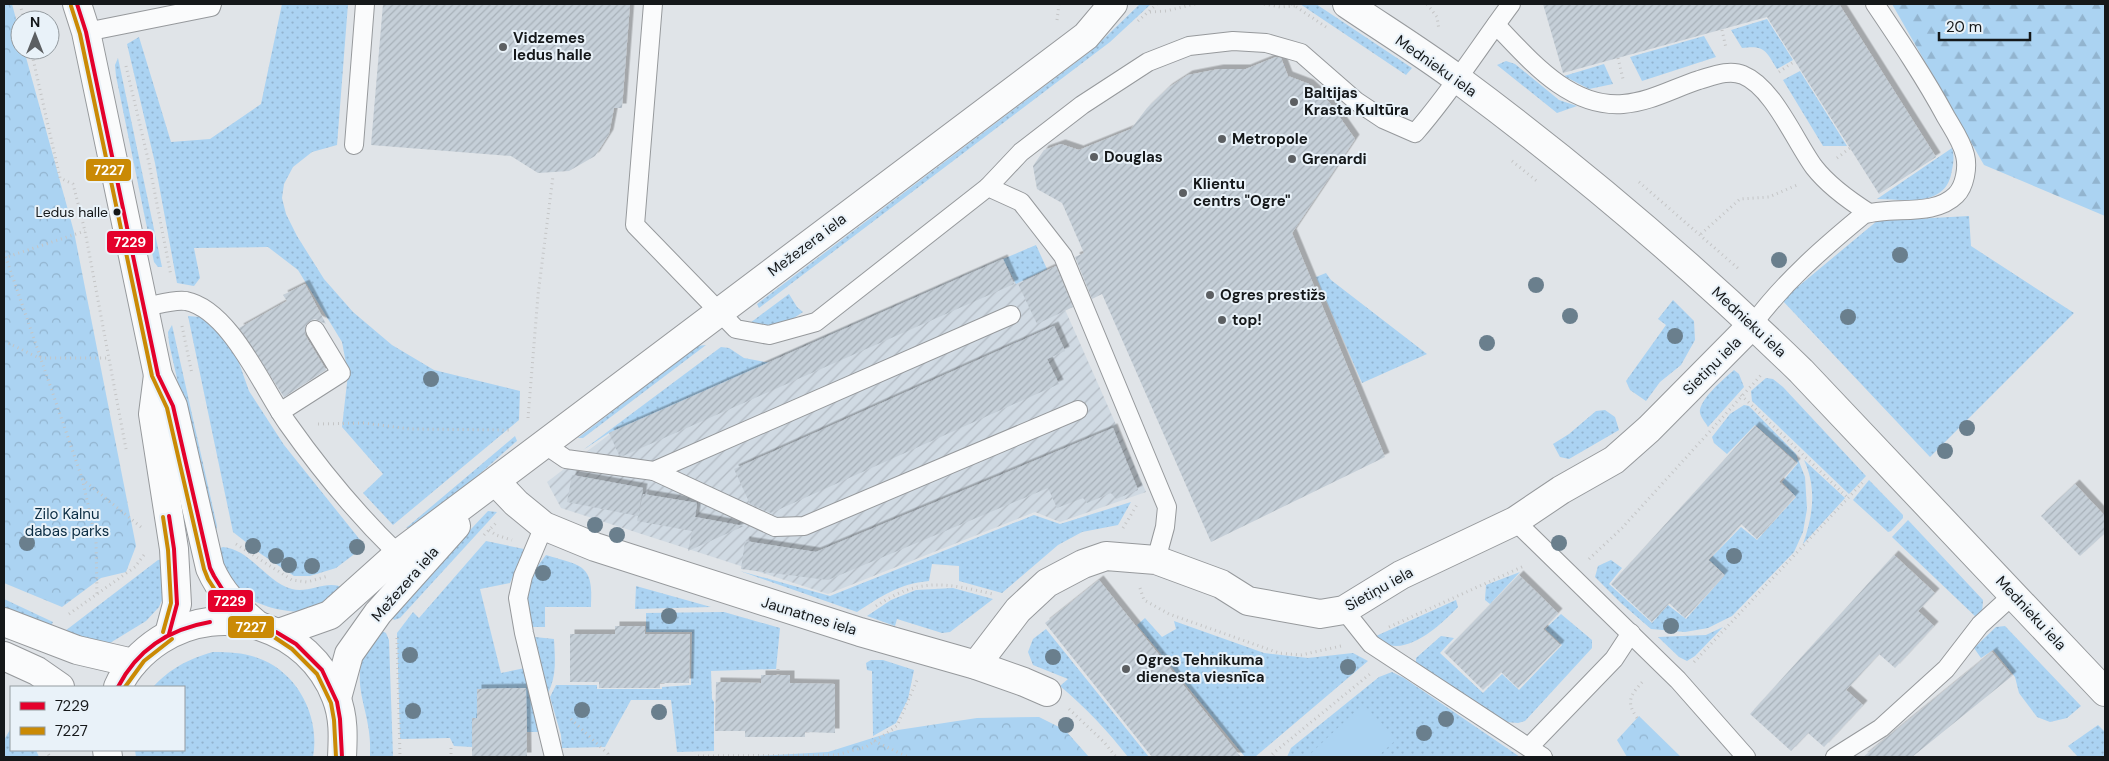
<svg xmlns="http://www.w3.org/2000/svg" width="2109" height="761" font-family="'DM Sans',sans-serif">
  <defs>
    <pattern id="industrial-furrows" width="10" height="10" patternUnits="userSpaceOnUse" patternTransform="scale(1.25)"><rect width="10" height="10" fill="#d0dae3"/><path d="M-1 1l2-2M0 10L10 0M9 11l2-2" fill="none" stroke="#b2bac2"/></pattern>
    <pattern id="grass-dots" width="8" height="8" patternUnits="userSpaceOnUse" patternTransform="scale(1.25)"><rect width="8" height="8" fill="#abd3f2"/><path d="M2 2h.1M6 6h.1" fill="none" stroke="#92b4cf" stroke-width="1.8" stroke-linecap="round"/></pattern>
    <pattern id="forest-firs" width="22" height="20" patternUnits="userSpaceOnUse" patternTransform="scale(1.25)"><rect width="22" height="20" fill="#abd3f2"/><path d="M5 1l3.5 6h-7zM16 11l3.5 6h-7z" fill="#92b4cf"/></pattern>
    <pattern id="park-crowns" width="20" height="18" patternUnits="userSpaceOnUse" patternTransform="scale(1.25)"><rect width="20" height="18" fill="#abd3f2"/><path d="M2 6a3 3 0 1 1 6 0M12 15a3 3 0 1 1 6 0" fill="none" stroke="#92b4cf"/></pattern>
    <pattern id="building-hatch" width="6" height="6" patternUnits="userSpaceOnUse" patternTransform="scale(1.25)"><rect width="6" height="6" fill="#c5cfd8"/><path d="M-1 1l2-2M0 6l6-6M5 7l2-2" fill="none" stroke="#a8b1b9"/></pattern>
    <filter id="shadow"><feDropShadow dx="4.5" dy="-4.5" stdDeviation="0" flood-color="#0004"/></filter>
  </defs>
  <rect width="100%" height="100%" fill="#e0e4e8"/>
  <path fill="url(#industrial-furrows)" d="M1003,257L1016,284L1047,269L1146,492L1060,522L1035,512L828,594L561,508L547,482L623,424Z"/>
  <g fill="url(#grass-dots)">
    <path d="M282,4H348L337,145L312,152L293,167L284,184L282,198L286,214L297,236L324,279L353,312L392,345L434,370L520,391L519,420L393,525L363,493L383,474L342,427L348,374L342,342L298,270L268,247L194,248L200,278L194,286L177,283L155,163L127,44L139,37L171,142L210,139L261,104Z"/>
    <path d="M1140,4H1151L1110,42L759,308L757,304L1091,51Z"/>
    <path d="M1300,4H1316L1412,68L1406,75Z"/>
    <path d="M1767,19L1793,60L1777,69C1766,51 1765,45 1742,48L1731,30Z"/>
    <path d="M1704,36L1716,57L1642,81L1630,57Z"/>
    <path d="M118,58L162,267H158L154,262L116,76L115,65Z"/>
    <path d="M1506,61L1515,64L1559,100L1577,106L1557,113L1497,65Z"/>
    <path d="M1604,64L1613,84L1589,89L1564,76Z"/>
    <path d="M1800,71L1847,146H1823L1783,80Z"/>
    <path d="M1952,148C1955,158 1953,165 1951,175C1943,208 1903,199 1877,199Z"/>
    <path d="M1969,216L1971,246L2074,313L1930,457L1782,300L1877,221Z"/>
    <path d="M1036,245L1047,269L1016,284L1003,259Z"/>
    <path d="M1326,273L1331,280L1427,354L1362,383L1316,277Z"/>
    <path d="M789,294L797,307L803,312L774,331L750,323Z"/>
    <path d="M1673,300L1694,321L1695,340L1681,365L1660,382L1646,401L1630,390L1626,381L1666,325L1658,319Z"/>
    <path d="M188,316L200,317L226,339L238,360L249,391L284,445L365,546L336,568L310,576H294L261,554L233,532Z"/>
    <path d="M172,325L217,526L216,532L212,534L169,343L168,332Z"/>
    <path d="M706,345L583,438H578L697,346Z"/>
    <path d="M721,347L729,348L744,358L770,363L609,433L583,450Z"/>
    <path d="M1734,370L1739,374L1744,387L1708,427C1706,423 1701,418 1700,413C1698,400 1725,378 1734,370Z"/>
    <path d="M1766,378L1773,379L1783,387L1866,476L1849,494L1752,401L1751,391Z"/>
    <path d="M1744,405L1749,406L1796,454L1805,477L1807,509L1803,532L1794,552L1732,616L1708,628L1685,632L1651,629L1621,603L1595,577L1598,566L1611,560L1622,568L1609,584L1652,623L1668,605L1686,619L1725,575L1709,560L1741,527L1757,540L1796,497L1782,482L1798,463L1755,425L1727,454L1714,443L1712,437L1730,414Z"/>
    <path d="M1605,410L1615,417L1619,430L1569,459L1560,457L1553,444L1569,434L1596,411Z"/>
    <path d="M515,436L517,441C495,459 427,525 406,528Z"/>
    <path d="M1804,460L1845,498L1803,544C1813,516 1817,488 1804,460Z"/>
    <path d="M1869,480L1903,515V518L1891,531L1888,532L1853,500Z"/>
    <path d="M1131,502L1118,525L1082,532L1058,545L1002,593L959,581V566L932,564L929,581C898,584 882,596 857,612L740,571L830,596L1034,515L1060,524Z"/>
    <path d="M488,511L497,512L400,618L394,620L390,615Z"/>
    <path d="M1908,520L1983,600L1982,613L1978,619L1892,537Z"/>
    <path d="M486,541L524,549L510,583L480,589L501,673L525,668L540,732H527L526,688L478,689L477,718L472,747L454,746L450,738L400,739L397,633L413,612L419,618Z"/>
    <path d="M223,547C250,549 266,582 292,589C309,594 330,578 344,589C339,594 333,602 327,605C303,621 245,606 229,582C223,573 220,560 215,550Z"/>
    <path d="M546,555C582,566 594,564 591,607H545V627H532L526,596L527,580Z"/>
    <path d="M165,559L167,589L159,607L146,621L110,643L82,646L65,631L158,560Z"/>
    <path d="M1520,572L1490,604L1485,600L1486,585Z"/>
    <path d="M636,586L711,607L635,609Z"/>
    <path d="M953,588L993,599L950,632L942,633L897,619L895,626L867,616L891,600L916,590Z"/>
    <path d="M4,599L53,622L47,633L4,614Z"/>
    <path d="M1456,600L1458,607C1440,626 1399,664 1376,636Z"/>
    <path d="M724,612L780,628L776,669L711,671L712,699L714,702V751L677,752L671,700H631L605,747L562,748L561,735L550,697L556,685H597V689H662V687L691,685L692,632H646V613Z"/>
    <path d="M1561,614L1592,640V648L1525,721L1518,723L1507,722L1416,664V658L1441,636L1454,638L1440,653L1483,693L1502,674L1519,690L1562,645L1545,629Z"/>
    <path d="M1145,618L1162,637L1176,629L1174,621L1264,653L1308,658L1353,653L1368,661L1255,757H1245L1137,625Z"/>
    <path d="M2005,626L2081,706L2067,718L2050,722L2037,717L2019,693L2015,677L1993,650L1981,658L1974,648L1996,627Z"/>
    <path d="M1723,627L1695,656L1687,661L1679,657L1658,637L1706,635Z"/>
    <path d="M378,629L386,633L389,640L393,757H370C374,704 340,681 378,629Z"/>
    <path d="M1046,629L1149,757H1128C1108,731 1086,708 1060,686L1068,679L1033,665L1028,652L1033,639Z"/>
    <path d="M535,637L554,639C555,658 557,676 548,693Z"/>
    <path d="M213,652C231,652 247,653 263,660C300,676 320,719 313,757H136L135,750H184V687H153C171,668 188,659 213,652Z"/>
    <path d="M871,660H883L914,670L908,699L896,723L873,736L872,671L867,670L866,663Z"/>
    <path d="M1392,672L1404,678L1520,757H1287L1291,748L1379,677Z"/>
    <path d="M2098,725L2105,732V757H2078L2068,746Z"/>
    <path d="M11,728V750H36L39,757H4V740Z"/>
  </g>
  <path fill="url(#forest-firs)" d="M1892,4H2105V216L1984,165Z"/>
  <g fill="url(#park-crowns)">
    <path d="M4,4H12L20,34V50H24L74,232L136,546L126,572L101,578L62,607L4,583Z"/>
    <path d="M1639,716L1681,757H1627L1617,740Z"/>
    <path d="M1039,717L1065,730L1089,757H737L828,752L898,730L977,718Z"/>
  </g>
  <path fill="#abd3f2" d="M1363,704L1397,739L1377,757H1307Z"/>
  <g fill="url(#building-hatch)" filter="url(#shadow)">
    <path d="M383,4H630L622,108H614L609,134L595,156L569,171L538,173L511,156L371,145Z"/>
    <path d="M1543,4H1839L1936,157L1879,194L1767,17L1563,73Z"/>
    <path d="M1276,57L1281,58L1288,76L1309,84L1329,102L1355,139L1292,233L1385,457L1211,542L1102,294L1092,299L1075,257L1084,253L1062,203L1037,189L1033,166L1044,150L1061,144L1079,150L1131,129L1147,108L1168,88L1188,75L1219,69H1246Z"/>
    <path d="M1003,259L1014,284L623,456L619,455L609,433Z"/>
    <path d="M1056,266L1073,307L1037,324L1018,284Z"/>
    <path d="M305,284L326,324L315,319L310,321L306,325L305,335L326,370L284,397L239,328L287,301L283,295Z"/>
    <path d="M1054,326L1065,351L1047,359L1059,384L771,513L750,504L734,469Z"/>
    <path d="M1755,426L1796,463L1779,482L1795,496L1757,539L1741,524L1708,560L1724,575L1685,618L1669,603L1652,622L1611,584Z"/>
    <path d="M1113,428L1138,490L1116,499L1111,493L1087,503L1083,498L1057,508L1048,488L828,580L741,569L745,541L816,552Z"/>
    <path d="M572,475L643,488L638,516L567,502Z"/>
    <path d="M2075,484L2105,516V533L2080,556L2041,516Z"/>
    <path d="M643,494L697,503L695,517L744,526L688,551L692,531L637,521Z"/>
    <path d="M1894,555L1935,593L1918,611L1934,626L1895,668L1879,654L1846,690L1863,705L1824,747L1808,733L1791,751L1750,714Z"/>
    <path d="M1519,575L1558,613L1543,629L1560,645L1518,688L1501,672L1483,690L1444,652Z"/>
    <path d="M1099,580L1143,635L1241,757H1152L1045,623Z"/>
    <path d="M615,626H645V634H690L689,683H660V688H599V682H570V634H615Z"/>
    <path d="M1992,652L2012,676L1912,757H1863Z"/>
    <path d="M761,675H790V683L835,684V733L805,732V737H745V731H715L716,682L761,683Z"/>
    <path d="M526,688L527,757H472V718H477V689Z"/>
  </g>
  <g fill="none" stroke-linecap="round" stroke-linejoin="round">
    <defs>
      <g id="service">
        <path d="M653,4L635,225L736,329L769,335L816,322L988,187L1021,202L1063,256L1167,507L1165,527L1156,560"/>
        <path d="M1496,25C1530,60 1569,108 1623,104C1650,102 1674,88 1699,80C1713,76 1729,69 1743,75C1773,87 1795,141 1814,167C1828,185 1850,201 1869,213"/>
        <path d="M86,32L211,7L212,4"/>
        <path d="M354,145L365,4"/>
        <path d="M988,187L1021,152L1082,105L1148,62L1189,46L1233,41L1266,43L1301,53L1356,101L1383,119L1415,133C1451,92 1479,47 1511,4"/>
        <path d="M145,307C157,305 174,299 186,301C231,310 264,391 288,424C319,468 360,517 398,554"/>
        <path d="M1753,324C1784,282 1823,248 1863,215C1891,205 1933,218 1956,195C1965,186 1968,167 1965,155C1962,142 1953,129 1946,117C1925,78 1900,41 1875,4"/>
        <path d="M280,412L341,373L315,330"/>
        <path d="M544,444L566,459L654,471L1011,315"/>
        <path d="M654,471L775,527L804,526L1078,410"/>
        <path d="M1515,521L1678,680L1746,757"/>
        <path d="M544,526L523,576L518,598L524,633L554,757"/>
        <path d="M1344,610L1371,644L1543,757"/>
        <path d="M1529,747L1614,659L1631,633"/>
        <path d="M1835,757L1881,728L1946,669L1980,625L2014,594"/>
      </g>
      <g id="minor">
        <path d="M496,482L516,503L544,526L595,547L860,632L976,665L1024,682L1047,692"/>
        <path d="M976,665L1018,610L1047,583L1083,564L1106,556L1156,560L1221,584L1248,601L1320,614L1344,610L1401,575L1515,521L1561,490L1614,460L1649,429L1753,324"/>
      </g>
      <g id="tertiary">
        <path d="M1347,4C1384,29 1423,53 1459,80C1579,169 1694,267 1801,371L2105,692"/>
        <path d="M279,633L330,615L398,554L1086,36L1113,4"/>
        <path d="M337,698L349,654L378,613L456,526"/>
      </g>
      <g id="secondary">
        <path d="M4,622L77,650L133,663"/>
        <path d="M4,656L37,671L60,687"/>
        <path d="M118,687C126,668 143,651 160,640C223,599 309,627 336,697C344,717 343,737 342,757"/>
        <path d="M107,750L108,757"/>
      </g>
      <g id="primary">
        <path d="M77,4L86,32L158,375L173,406L210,568C221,593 235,606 256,624"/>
        <path d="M158,375L153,414L174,549L177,604L169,634"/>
      </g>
    </defs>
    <use href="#service" stroke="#96999c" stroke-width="20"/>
    <use href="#minor" stroke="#96999c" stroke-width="30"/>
    <use href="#tertiary" stroke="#96999c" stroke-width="30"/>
    <use href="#secondary" stroke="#96999c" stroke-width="30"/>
    <use href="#primary" stroke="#96999c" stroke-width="30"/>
    <g stroke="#c4c5c6" stroke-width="3" stroke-dasharray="1 4" stroke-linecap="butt">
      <path d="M20,4L24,20"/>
      <path d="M1264,4L1280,7L1295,6"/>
      <path d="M1292,4L1326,27"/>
      <path d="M1427,4L1437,17L1439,30"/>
      <path d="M1150,12L1166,11L1195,4"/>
      <path d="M1057,20L1059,4"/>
      <path d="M1138,21L1157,4"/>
      <path d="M1722,30L1726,48"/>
      <path d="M31,50L60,178L73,184L85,231L126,449"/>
      <path d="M1618,58L1623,79"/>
      <path d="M126,66L149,163L171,276"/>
      <path d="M1779,72L1795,61"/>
      <path d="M1837,158L1850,148"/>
      <path d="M1512,161L1538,182"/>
      <path d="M1639,182L1740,270"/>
      <path d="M1701,234L1740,199L1769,197L1797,185"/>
      <path d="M4,252L82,478L96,541L97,595"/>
      <path d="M4,258L85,231"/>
      <path d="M182,326L192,374"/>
      <path d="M4,341L39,358H109"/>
      <path d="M1741,395L1849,499"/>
      <path d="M528,418L538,295L553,176"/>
      <path d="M318,424L364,423L410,429L511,430"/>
      <path d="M82,479L141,527"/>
      <path d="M1123,528L1138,503"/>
      <path d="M489,530L496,535L512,540"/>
      <path d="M484,535L496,523"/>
      <path d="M236,544L292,580L307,582L328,576"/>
      <path d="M1589,559L1622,528L1762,374"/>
      <path d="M1140,588L1144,600L1169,614L1279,653L1301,655L1341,646"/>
      <path d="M876,606C920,577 945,583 993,594"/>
      <path d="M69,614L135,567L144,555"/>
      <path d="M1389,627L1524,566"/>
      <path d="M397,638L400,757"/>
      <path d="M1694,662L1864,481"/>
      <path d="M778,675V665"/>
      <path d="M1069,709L1104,742L1116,757"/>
      <path d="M1637,718C1625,700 1631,695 1644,680"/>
      <path d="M571,719L608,754L607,757"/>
      <path d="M874,741L908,757"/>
      <path d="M451,748V757"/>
      <path d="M46,750L50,757"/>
      <path d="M698,756L836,755L866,747L897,726L918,678"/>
      <path d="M1274,757L1271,755L1370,674"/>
    </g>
    <use href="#service" stroke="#fafbfc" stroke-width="18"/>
    <use href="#minor" stroke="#fafbfc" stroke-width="28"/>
    <use href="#tertiary" stroke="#fafbfc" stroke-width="28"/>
    <use href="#secondary" stroke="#fafbfc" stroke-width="28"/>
    <use href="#primary" stroke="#fafbfc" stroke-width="28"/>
    <defs>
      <g id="bus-1">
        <path d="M77,4L86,32L158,375L173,406L210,568L214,576L229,600L242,614L258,625L276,632L296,644L322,670L337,702L340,719L342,757"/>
        <path d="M169,516L174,549L177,604L169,634"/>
        <path d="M118,687C137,650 169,629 210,622"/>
      </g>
      <g id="bus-2">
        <path d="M71,6L80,34L152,376L167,408L204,569L208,579L224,604L238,619L255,630L274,637L292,649L317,674L331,703L334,720L336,757"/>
        <path d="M163,517L168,550L171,603L163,632"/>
        <path d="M125,687L144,661L172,639"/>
      </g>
    </defs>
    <use href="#bus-1" stroke="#e9f2f9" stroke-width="8"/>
    <use href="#bus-2" stroke="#e9f2f9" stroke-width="8"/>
    <use href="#bus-1" stroke="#e4002b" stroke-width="4"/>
    <use href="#bus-2" stroke="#ca8a05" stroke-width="4"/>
  </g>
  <g fill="#6a7f8d">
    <circle cx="1900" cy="255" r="8"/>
    <circle cx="1779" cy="260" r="8"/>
    <circle cx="1536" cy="285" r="8"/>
    <circle cx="1570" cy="316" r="8"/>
    <circle cx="1848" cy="317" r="8"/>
    <circle cx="1675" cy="336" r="8"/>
    <circle cx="1487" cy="343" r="8"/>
    <circle cx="431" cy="379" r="8"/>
    <circle cx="1967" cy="428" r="8"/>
    <circle cx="1945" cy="451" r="8"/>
    <circle cx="595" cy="525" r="8"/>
    <circle cx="617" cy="535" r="8"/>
    <circle cx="27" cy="543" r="8"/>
    <circle cx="1559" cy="543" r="8"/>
    <circle cx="253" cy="546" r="8"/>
    <circle cx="357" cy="547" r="8"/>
    <circle cx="276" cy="556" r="8"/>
    <circle cx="1734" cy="556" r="8"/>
    <circle cx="289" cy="565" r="8"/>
    <circle cx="312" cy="566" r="8"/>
    <circle cx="543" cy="573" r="8"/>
    <circle cx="669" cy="616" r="8"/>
    <circle cx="1671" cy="626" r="8"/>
    <circle cx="410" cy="655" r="8"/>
    <circle cx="1053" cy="657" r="8"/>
    <circle cx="1348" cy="667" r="8"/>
    <circle cx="582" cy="710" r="8"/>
    <circle cx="413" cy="711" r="8"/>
    <circle cx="659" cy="712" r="8"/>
    <circle cx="1446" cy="719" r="8"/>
    <circle cx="1066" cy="725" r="8"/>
    <circle cx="1424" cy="733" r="8"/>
  </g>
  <g fill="#5c5f62" stroke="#e9f2f9" stroke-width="2">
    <circle cx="503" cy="47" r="5"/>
    <circle cx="1294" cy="102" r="5"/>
    <circle cx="1222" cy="139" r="5"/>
    <circle cx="1094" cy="157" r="5"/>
    <circle cx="1292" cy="159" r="5"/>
    <circle cx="1183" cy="193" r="5"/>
    <circle cx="1210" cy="295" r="5"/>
    <circle cx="1222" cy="320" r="5"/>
    <circle cx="1126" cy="669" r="5"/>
  </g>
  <circle fill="#15181a" stroke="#e9f2f9" stroke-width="2" cx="117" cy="212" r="4.5"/>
  <g text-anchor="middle" stroke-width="4" stroke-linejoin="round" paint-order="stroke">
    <g font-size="14" fill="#15181a" stroke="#e9f2f9" text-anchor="end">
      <text x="108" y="217">Ledus halle</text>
    </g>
    <g font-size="15" font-weight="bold" fill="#15181a" stroke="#e9f2f9" text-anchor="start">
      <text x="513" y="43">Vidzemes<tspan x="513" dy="17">ledus halle</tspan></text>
      <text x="1304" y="98">Baltijas<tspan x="1304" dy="17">Krasta Kultūra</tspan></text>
      <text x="1232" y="144">Metropole</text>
      <text x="1104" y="162">Douglas</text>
      <text x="1302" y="164">Grenardi</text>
      <text x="1193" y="189">Klientu<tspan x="1193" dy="17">centrs "Ogre"</tspan></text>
      <text x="1220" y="300">Ogres prestižs</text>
      <text x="1232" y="325">top!</text>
      <text x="1136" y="665">Ogres Tehnikuma<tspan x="1136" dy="17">dienesta viesnīca</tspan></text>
    </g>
    <g font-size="15" fill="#15181a" stroke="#e9f2f9">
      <text transform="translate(1436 66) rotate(35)" y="5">Mednieku iela</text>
      <text transform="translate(807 245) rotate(-37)" y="5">Mežezera iela</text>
      <text transform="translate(1749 322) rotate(43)" y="5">Mednieku iela</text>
      <text transform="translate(1712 366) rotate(-45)" y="5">Sietiņu iela</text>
      <text transform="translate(405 584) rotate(-49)" y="5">Mežezera iela</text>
      <text transform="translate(1379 589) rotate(-29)" y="5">Sietiņu iela</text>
      <text transform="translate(2031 613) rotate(47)" y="5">Mednieku iela</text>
      <text transform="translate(809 616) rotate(17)" y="5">Jaunatnes iela</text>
    </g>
    <g font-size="15" fill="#0a2c43" stroke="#e9f2f9">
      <text x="67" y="519">Zilo Kalnu<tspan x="67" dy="17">dabas parks</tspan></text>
    </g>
  </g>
  <g stroke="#e9f2f9" stroke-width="2">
    <rect x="85" y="158" width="47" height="24" rx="5" fill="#ca8a05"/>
    <rect x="106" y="230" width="48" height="24" rx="5" fill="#e4002b"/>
    <rect x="207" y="589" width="47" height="24" rx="5" fill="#e4002b"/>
    <rect x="227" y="615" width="48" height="24" rx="5" fill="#ca8a05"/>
  </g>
  <g font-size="14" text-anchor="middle" font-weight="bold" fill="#fff">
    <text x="109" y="175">7227</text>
    <text x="130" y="247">7229</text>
    <text x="230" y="606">7229</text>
    <text x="251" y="632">7227</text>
  </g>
  <rect width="2109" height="761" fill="none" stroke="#15181a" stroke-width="10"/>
  <rect x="10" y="686" width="175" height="65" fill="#e9f2f9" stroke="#949ba0"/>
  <rect x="20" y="702" width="25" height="8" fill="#e4002b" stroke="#949ba0"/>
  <text x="55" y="711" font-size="15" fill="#15181a">7229</text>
  <rect x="20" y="727" width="25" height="8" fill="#ca8a05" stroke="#949ba0"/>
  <text x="55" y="736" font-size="15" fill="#15181a">7227</text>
  <g transform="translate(35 35)"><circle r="24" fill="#e9f2f9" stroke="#949ba0"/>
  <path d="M0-4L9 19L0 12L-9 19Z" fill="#5c5f62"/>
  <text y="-8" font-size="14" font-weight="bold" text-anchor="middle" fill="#15181a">N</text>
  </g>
  <path d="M1939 32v8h91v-8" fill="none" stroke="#15181a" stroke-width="2.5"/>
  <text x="1946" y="32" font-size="15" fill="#15181a" stroke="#e9f2f9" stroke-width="4" paint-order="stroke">20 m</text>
</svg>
